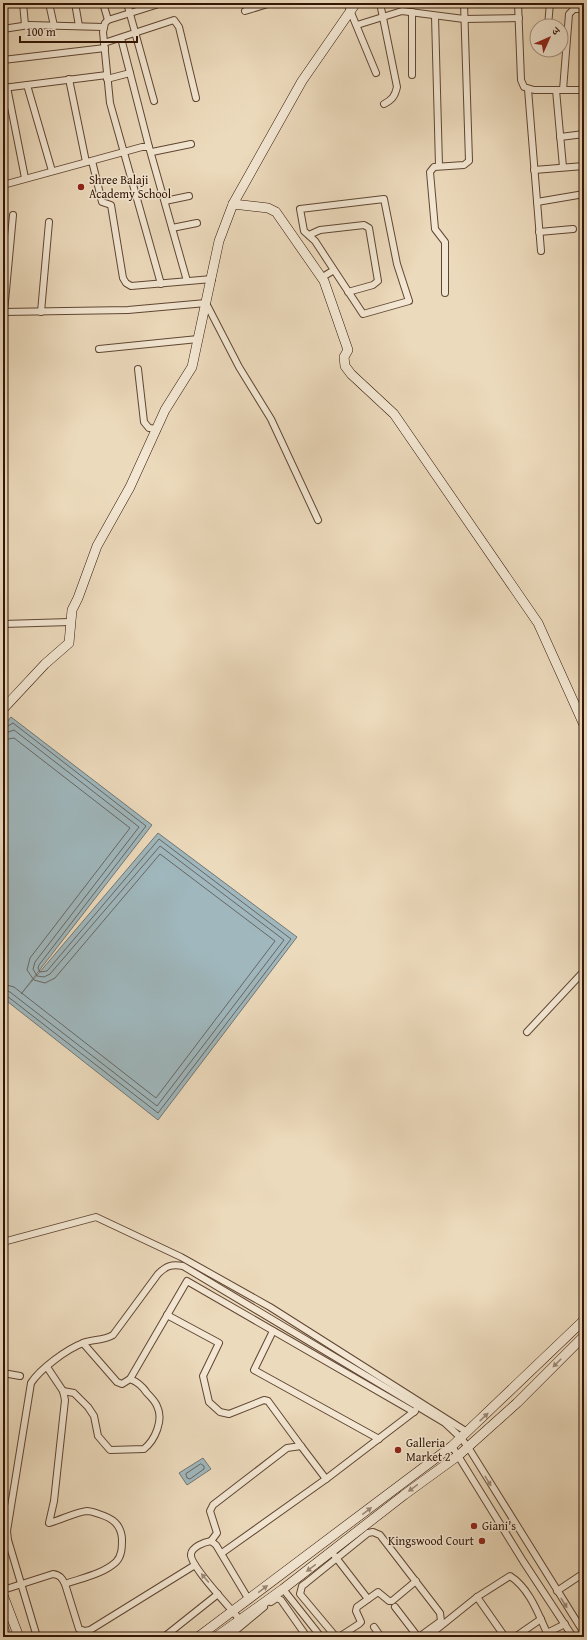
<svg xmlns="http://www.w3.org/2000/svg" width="587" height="1640" font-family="'Gentium Book Plus','Noto Serif Devanagari',serif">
  <rect width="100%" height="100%" fill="#ecdabc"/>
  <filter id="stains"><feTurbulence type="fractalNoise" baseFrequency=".005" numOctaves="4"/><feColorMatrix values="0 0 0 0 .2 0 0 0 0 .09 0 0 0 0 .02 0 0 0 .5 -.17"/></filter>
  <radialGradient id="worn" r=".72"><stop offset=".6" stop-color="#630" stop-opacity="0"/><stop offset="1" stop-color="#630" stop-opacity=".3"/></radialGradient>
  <g fill="#9fb7bd" stroke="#737673">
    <path d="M11,717L152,825L21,994L158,833L297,937L158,1120L3,998V727Z"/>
    <path d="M203,1458L211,1469L187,1485L179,1473Z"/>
  </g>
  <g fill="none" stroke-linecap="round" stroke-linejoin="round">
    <g stroke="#686661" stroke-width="1">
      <path d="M3,729L13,723L146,826L39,965L38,968L40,972L47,971L159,839L291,939L158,1113L7,996L3,995"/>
      <path d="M3,734L14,730L139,827L35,962L33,969L37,976L44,977L50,974L160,846L284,940L157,1106L10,992L3,990"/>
      <path d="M3,740L14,738L130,828L30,958L27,970L34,980L45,983L55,978L160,854L275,941L156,1098L14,987L3,984"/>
      <path d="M201,1464L204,1466V1469L190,1479L187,1478L186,1474Z"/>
    </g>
    <defs>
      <g id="street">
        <path d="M23,3L25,25"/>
        <path d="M49,3L54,26"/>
        <path d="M75,3L79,26"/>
        <path d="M103,3L108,20"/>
        <path d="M127,3L154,101"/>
        <path d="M347,3L376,73"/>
        <path d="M380,3L397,87C395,96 392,100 384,104"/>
        <path d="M518,3L521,80L524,87L534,90H584"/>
        <path d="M245,11L271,3"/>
        <path d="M412,12V75"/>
        <path d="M435,16L439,166"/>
        <path d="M357,25L402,11L464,19L519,18"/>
        <path d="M548,26L550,3"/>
        <path d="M3,29L29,25L104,27"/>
        <path d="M121,38L149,147"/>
        <path d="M104,43L174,20L179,27L196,98"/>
        <path d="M3,60L105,48"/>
        <path d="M69,79L86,162"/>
        <path d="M107,79L130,73"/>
        <path d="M27,85L52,171"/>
        <path d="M7,87L25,178"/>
        <path d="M3,88L107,75"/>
        <path d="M528,89L541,251"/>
        <path d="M556,90L563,167"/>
        <path d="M563,90L569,14L574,9H584"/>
        <path d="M560,137L584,134"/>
        <path d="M152,152L191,144"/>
        <path d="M92,161L102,202L111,205L123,278L126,283L131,286L212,279"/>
        <path d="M534,170L584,166"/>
        <path d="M3,185L142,147H149L187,281"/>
        <path d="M165,201L189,196"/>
        <path d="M537,202L584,194"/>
        <path d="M172,228L197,223"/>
        <path d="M539,232L573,229"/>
        <path d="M309,235L320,230L364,225L369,228L378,281L373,285L348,292"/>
        <path d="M321,278L334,270L315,241L304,231L300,209L384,199L397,264L409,301L363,314L334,270"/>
        <path d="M161,284L110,103L103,32L105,23L108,20L162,3"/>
        <path d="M445,293V242L435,229L430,172L434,167L464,165L469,161L464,3"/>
        <path d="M3,312L128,310L206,303L239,367L271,419L318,520"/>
        <path d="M41,312L49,222"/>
        <path d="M99,349L198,339"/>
        <path d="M4,369V312L13,215"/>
        <path d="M138,369L144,422L149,428L157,429"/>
        <path d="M3,624L70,622"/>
        <path d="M527,1032L584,971"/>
        <path d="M3,1242L96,1217L181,1257L270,1307L467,1432"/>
        <path d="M167,1315L219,1343L203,1376L209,1402L220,1412L229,1414L264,1400L268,1401L301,1446"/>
        <path d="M273,1331L254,1370L379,1439"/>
        <path d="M47,1367L63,1391L65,1400L54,1501L49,1523C61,1520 76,1512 87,1511C91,1511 96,1513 99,1514C112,1518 121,1524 122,1539C122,1547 122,1556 116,1562C103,1574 82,1578 65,1584"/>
        <path d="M3,1373L20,1376"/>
        <path d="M130,1379L187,1281L414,1412"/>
        <path d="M63,1391L74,1393L88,1407L94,1416L98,1436L110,1450L144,1449C155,1440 164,1420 157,1406C155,1401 151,1397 147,1393C143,1387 138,1382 130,1379L122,1384L117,1382L83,1343"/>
        <path d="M452,1446L523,1561L573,1637"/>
        <path d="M211,1541L217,1533L210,1511L213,1505L287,1448L301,1446L326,1479"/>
        <path d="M222,1553L326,1479L415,1411"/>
        <path d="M334,1555L368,1599"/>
        <path d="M283,1589L321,1637"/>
        <path d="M3,1590L53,1574C60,1575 62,1578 65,1584L79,1629L85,1631L90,1630L195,1565"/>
        <path d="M557,1591L584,1573"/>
        <path d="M477,1597L505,1637"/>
        <path d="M271,1602L277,1598L281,1600L307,1637"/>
        <path d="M395,1607L418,1637"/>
        <path d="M243,1624C235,1612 189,1566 191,1554C192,1547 204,1542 211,1541L216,1545L249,1600"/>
        <path d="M374,1627L381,1637"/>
        <path d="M37,1637L8,1540L7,1531L31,1383C40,1369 67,1349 83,1343C93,1339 103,1341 113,1335L158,1274C166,1266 171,1264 183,1266L445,1423L461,1438L468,1447L584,1633"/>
        <path d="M164,1637L218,1594"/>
        <path d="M228,1637L264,1607"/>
        <path d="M336,1637L300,1594L302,1586L306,1583L368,1533L373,1532L380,1535L440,1613L441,1621L419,1637"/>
        <path d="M339,1637L359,1624L361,1622L356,1611L357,1607L378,1592L389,1601H392L416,1581"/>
        <path d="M431,1637L436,1630L477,1597L510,1576C529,1588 538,1613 547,1633L565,1624"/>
        <path d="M515,1637L541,1619"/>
      </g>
      <g id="secondary">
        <path d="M233,204L268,208L276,212L324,281L348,350L344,357L345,366L351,374L394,414L538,623L584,725"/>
        <path d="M3,709L45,664L69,643L72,610L78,598L97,546L130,487L165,410L192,367L219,241L233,204L302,81L356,3"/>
        <path d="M3,1595L19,1637"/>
        <path d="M3,1627L7,1637"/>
        <path d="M198,1637L452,1446L584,1320"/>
        <path d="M216,1637L283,1589L404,1495L459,1455L517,1403L584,1336"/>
      </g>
    </defs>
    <use href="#street" stroke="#604633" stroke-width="8"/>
    <use href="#secondary" stroke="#321505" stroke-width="10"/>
    <use href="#street" stroke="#f3e7d3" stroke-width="6"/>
    <use href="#secondary" stroke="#f3e7d3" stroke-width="9"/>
  </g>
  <defs><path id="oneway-solid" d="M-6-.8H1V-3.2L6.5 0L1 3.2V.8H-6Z"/></defs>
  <g fill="#9c8876">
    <use href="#oneway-solid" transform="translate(557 1363) rotate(135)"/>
    <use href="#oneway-solid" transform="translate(484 1417) rotate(-43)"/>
    <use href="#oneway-solid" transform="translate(488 1481) rotate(58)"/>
    <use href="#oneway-solid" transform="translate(413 1488) rotate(144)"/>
    <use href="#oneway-solid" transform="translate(367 1511) rotate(-37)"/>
    <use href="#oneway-solid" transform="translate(311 1568) rotate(143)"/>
    <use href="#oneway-solid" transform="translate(205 1578) rotate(-130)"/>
    <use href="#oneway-solid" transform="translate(263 1589) rotate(-37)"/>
    <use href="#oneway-solid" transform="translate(564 1603) rotate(58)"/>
  </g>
  <g fill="#8f2418" stroke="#f3e7d3" stroke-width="1.5">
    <circle cx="81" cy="187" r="4"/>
    <circle cx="398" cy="1450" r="4"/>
    <circle cx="474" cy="1526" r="4"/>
    <circle cx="482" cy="1541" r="4"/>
  </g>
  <g text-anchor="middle" stroke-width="3" stroke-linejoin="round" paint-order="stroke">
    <g font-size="12" fill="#321505" stroke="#f3e7d3" text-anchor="start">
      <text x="89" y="184">Shree Balaji<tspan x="89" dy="14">Academy School</tspan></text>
      <text x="406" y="1447">Galleria<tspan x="406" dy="14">Market 2</tspan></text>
      <text x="482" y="1530">Giani's</text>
      <text x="474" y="1545" text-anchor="end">Kingswood Court</text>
    </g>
  </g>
  <rect width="587" height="1640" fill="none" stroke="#ecdabc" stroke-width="16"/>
  <rect x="4" y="4" width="579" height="1632" fill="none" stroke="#321505" stroke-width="2"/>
  <rect x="8" y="8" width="571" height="1624" fill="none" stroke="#321505"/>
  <g transform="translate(549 38) rotate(45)"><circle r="19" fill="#f3e7d3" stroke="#a69381"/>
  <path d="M0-3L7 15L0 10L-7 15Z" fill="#8f2418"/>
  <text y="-6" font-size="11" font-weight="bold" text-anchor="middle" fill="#321505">उ</text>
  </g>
  <path d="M20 36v6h117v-6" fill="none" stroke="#321505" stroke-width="2"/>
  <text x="26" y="36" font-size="12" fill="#321505" stroke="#f3e7d3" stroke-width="3" paint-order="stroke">100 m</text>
  <rect width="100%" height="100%" filter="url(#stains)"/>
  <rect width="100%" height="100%" fill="url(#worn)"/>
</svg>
